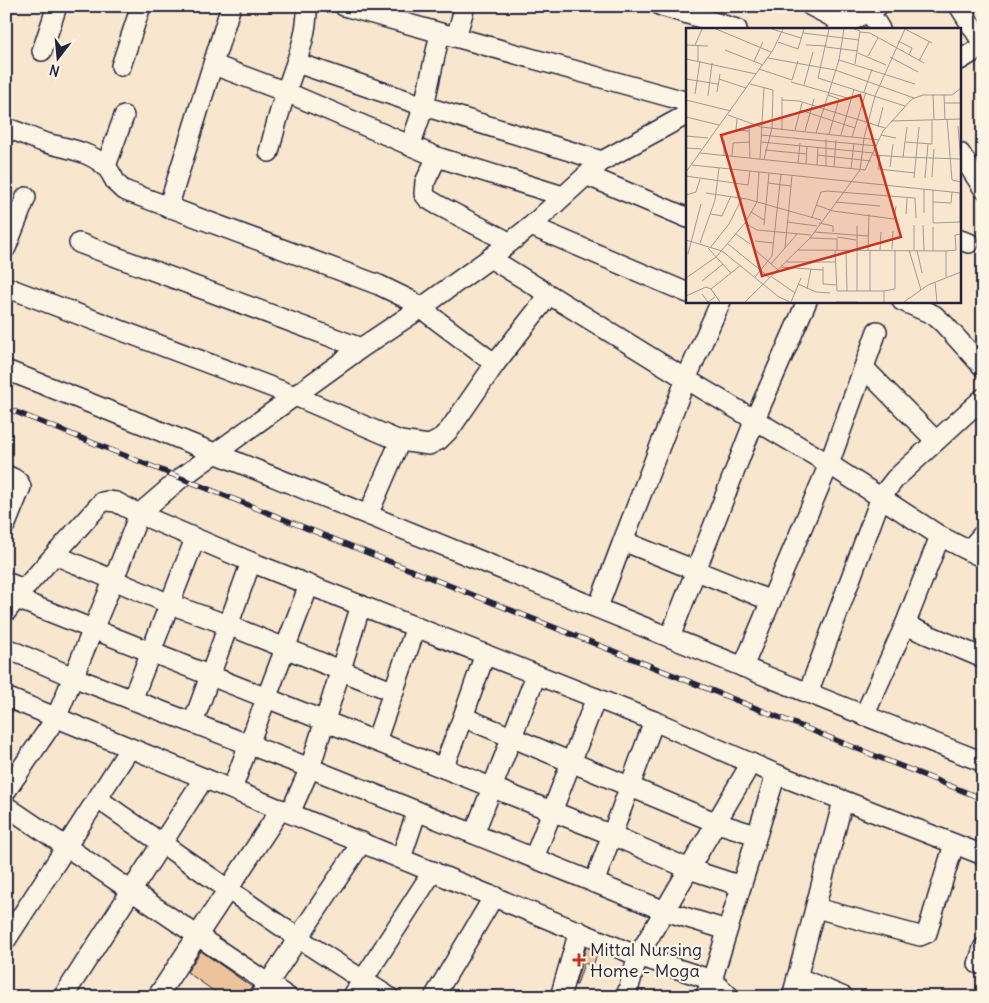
<svg xmlns="http://www.w3.org/2000/svg" width="989" height="1003" font-family="Delius,sans-serif">
  <rect width="100%" height="100%" fill="#f8e6cf"/>
  <filter id="ink" filterUnits="userSpaceOnUse"><feTurbulence type="fractalNoise" baseFrequency=".02" numOctaves="2"/><feDisplacementMap in="SourceGraphic" scale="10" xChannelSelector="R" yChannelSelector="G"/><feConvolveMatrix kernelMatrix="1 2 1 2 8 2 1 2 1" color-interpolation-filters="sRGB"/></filter>
  <g filter="url(#ink)">
    <g fill="#edc39c" stroke="#22223b">
      <path d="M586,947L598,952L593,966L584,963L577,985H575Z"/>
      <path d="M201,951L252,987L246,997H222L187,972Z"/>
    </g>
    <g fill="none" stroke-linecap="round" stroke-linejoin="round">
      <defs>
        <g id="minor">
          <path d="M344,6L688,102"/>
          <path d="M661,6L737,29"/>
          <path d="M811,6L846,24"/>
          <path d="M959,6L983,44"/>
          <path d="M869,11L880,29"/>
          <path d="M838,29L878,6"/>
          <path d="M440,33L424,106L602,161"/>
          <path d="M456,37L465,6"/>
          <path d="M42,51L57,6"/>
          <path d="M960,60L983,46"/>
          <path d="M297,63L424,106L410,146"/>
          <path d="M214,65L286,92L437,157L563,196"/>
          <path d="M121,66L141,6"/>
          <path d="M6,128C19,131 30,138 43,142C63,148 87,150 104,165C114,173 112,184 126,191L379,285L410,300L495,364"/>
          <path d="M269,152C274,132 279,112 286,92C295,64 308,36 307,6"/>
          <path d="M960,153L983,188"/>
          <path d="M437,157L425,182L424,194L428,199L438,205L509,242"/>
          <path d="M106,166L124,116"/>
          <path d="M586,175L688,218"/>
          <path d="M168,208L231,6"/>
          <path d="M531,226L688,293"/>
          <path d="M960,240L969,243"/>
          <path d="M79,243L361,348"/>
          <path d="M6,248L26,197"/>
          <path d="M490,258L686,379L829,464L940,536L983,558"/>
          <path d="M6,287L295,396L400,441L429,445L439,440L450,429L495,364L549,295"/>
          <path d="M902,301L934,315L944,324L983,367"/>
          <path d="M864,368L936,441"/>
          <path d="M6,370C333,498 656,635 983,762"/>
          <path d="M6,475C13,478 19,480 21,487L6,524"/>
          <path d="M368,515L400,441"/>
          <path d="M623,541L686,379L721,301"/>
          <path d="M968,551L983,534"/>
          <path d="M55,555L170,604L228,625L394,692"/>
          <path d="M6,582L24,589"/>
          <path d="M17,599L612,835L689,869L741,886"/>
          <path d="M598,607L623,541L771,601"/>
          <path d="M6,612L24,589L102,502L107,501L116,502L139,514L251,562L654,721L776,774L983,855"/>
          <path d="M905,625L940,536"/>
          <path d="M670,637L755,419L807,301"/>
          <path d="M6,648L73,677L310,768L665,911L727,930"/>
          <path d="M743,667L829,464L877,331"/>
          <path d="M808,693L881,497L895,479L983,398"/>
          <path d="M6,697L638,956L712,980L730,997"/>
          <path d="M132,700L195,539"/>
          <path d="M864,716L905,625L983,658"/>
          <path d="M463,717L717,823L756,835"/>
          <path d="M193,723L251,562"/>
          <path d="M376,741L416,627"/>
          <path d="M443,768L463,717L485,654"/>
          <path d="M232,789L309,585"/>
          <path d="M6,791L56,718L114,579L139,514L181,478L361,348L421,308L490,258L531,226L602,161L688,114"/>
          <path d="M98,799L298,938L389,997"/>
          <path d="M6,806L288,997"/>
          <path d="M290,813L310,768L361,605"/>
          <path d="M474,834L536,675"/>
          <path d="M401,858L417,811"/>
          <path d="M534,858L596,698"/>
          <path d="M594,883L654,721"/>
          <path d="M816,908L920,936L927,933L954,844"/>
          <path d="M6,940L130,748"/>
          <path d="M978,964L983,948"/>
          <path d="M797,977L844,997"/>
          <path d="M63,997L204,778"/>
          <path d="M157,997L281,809"/>
          <path d="M259,997L362,842"/>
          <path d="M352,997L433,871"/>
          <path d="M434,997L494,896"/>
          <path d="M560,997L579,931"/>
          <path d="M626,997L638,956L751,763"/>
          <path d="M705,997L712,980L776,774"/>
          <path d="M792,997L843,801"/>
        </g>
      </defs>
      <use href="#minor" stroke="#22223b" stroke-width="22"/>
      <use href="#minor" stroke="#fcf5e5" stroke-width="19"/>
      <defs>
        <path id="rail" d="M6,408L983,799"/>
      </defs>
      <use href="#rail" stroke="#22223b" stroke-width="5.5"/>
      <use href="#rail" stroke="#fcf5e5" stroke-width="4" stroke-dasharray="11" stroke-linecap="butt"/>
    </g>
  </g>
  <path fill="#c8321e" stroke="#fcf5e5" stroke-width="2" d="M576.5 952.5h5v5h5v5h-5v5h-5v-5h-5v-5h5z"/>
  <g text-anchor="middle" stroke-width="4.5" stroke-linejoin="round" paint-order="stroke">
    <g font-size="18" fill="#22223b" stroke="#fcf5e5" text-anchor="start">
      <text x="590" y="956">Mittal Nursing<tspan x="590" dy="21">Home - Moga</tspan></text>
    </g>
  </g>
  <g transform="translate(686 28)">
    <rect width="275" height="275" fill="#f8e6cf"/>
    <path fill="none" stroke="#a29894" stroke-width="1" d="M30,1L85,24M86,1L115,10M143,1L132,50L219,78M168,1L174,3L169,36M219,1L246,15M174,4L184,5L238,35M117,5L173,12M212,13L226,20L223,27M92,14L112,21L118,1M0,17L22,18M9,17L16,1M120,17L141,18M140,19L172,23M39,22L77,37M172,25L200,37M182,28L192,10M204,29L232,44M82,30L149,42L228,70M0,31L70,46M153,32L229,56M12,33V17M68,33L77,14M233,33L243,14M73,41L106,52L112,33M0,51L32,56M33,51L60,60M105,54L165,71M64,56L87,62L86,100L78,131M118,57L127,24M31,64L34,46M178,64L186,41M9,66L14,33M142,67L153,71L143,106M247,67L248,92M258,67L259,92M22,68L26,35M0,72L45,83M96,72L113,73L199,100M258,75H275M114,82L169,100M42,87L75,99L193,112M0,89L33,97M51,91L50,102L63,103M261,91L266,152L275,154M205,93L275,91M272,98L275,136M192,99L197,79M63,100L64,130M96,101V69M109,102L116,75M119,103L128,71M130,105L153,32L158,1M75,107L191,118M155,107L168,61M195,107L210,110M0,108L22,110M166,109L180,64M75,114L188,125M219,114L246,116V92M0,120L15,121M79,122L121,126M14,125L179,142L197,103L226,71L237,67H266L275,60M131,127L185,133M187,127L217,129L221,99M194,127L192,141L229,145M38,128V112M46,128L47,115L63,114M217,129L275,131M74,131L78,59M112,135L114,115M120,136L121,118M6,137L275,165M131,137L132,119M140,138V111M148,139L150,112M204,139L207,116M165,141L168,115M0,144L87,22L97,1M0,148L62,157L64,143M246,149L248,121M228,150L233,99M239,150L242,116M82,155L105,158L106,147M238,161V185M247,162V195L274,194M20,165L61,171L135,192M274,165V195M0,167L10,164L14,151M150,174L194,178M247,174L265,175L266,164M130,177L147,183L208,191L210,178M65,184L78,192M25,186L36,188L45,168M220,186L221,170M126,189L135,164L141,163L229,170L230,190M101,194L131,198M59,195L71,174L73,144M133,195L147,198V204M78,197L83,145M237,197L238,223M171,198V263M247,199V223M128,204L182,208M50,206L64,216M151,209L170,212M124,210L151,211V222M0,212L36,223L93,269L104,274M69,213L87,215M14,215L29,172L33,140M42,216L84,250M22,220L45,245M24,220L43,196L56,170M99,220L105,158M68,221L92,242M206,221L207,203M112,222L260,223V249M149,222L151,263H198V274M160,222L161,263M182,222L183,186M194,222L195,204M223,222L235,262M228,222V197M231,222L236,245M260,223L270,222L269,207L275,206M2,226L15,176M100,234H149M85,236L111,206M95,239L137,242M137,239V256L150,257M69,249L86,228L95,146M86,249L109,265M0,250L30,229L59,195L71,202L125,207M16,253L37,236M249,254L251,274M112,256L130,264L144,265M121,261L125,241M184,263V222M198,263L209,261V222M16,266L22,274L29,269M0,268L20,259L25,261M34,274L25,261L55,237M59,274L124,210L174,142L178,110L189,68L219,1M105,274L115,250M150,274H171M218,274L242,257L275,244"/>
    <path fill="#c8321e" fill-opacity="0.15" stroke="#c8321e" stroke-width="2.5" d="M174,67L215,209L76,248L35,107Z"/>
    <rect width="275" height="275" fill="none" stroke="#22223b" stroke-width="2.5"/>
  </g>
  <rect width="989" height="1003" fill="none" stroke="#fcf5e5" stroke-width="25"/>
  <rect x="12" y="12" width="964" height="978" fill="none" stroke="#22223b" stroke-width="2" filter="url(#ink)"/>
  <g transform="translate(58 58) rotate(196)" stroke="#fcf5e5" stroke-width="4" paint-order="stroke">
  <path d="M0-4L9 19L0 12L-9 19Z" fill="#22223b"/>
  <text y="-8" font-size="14" font-weight="bold" text-anchor="middle" fill="#22223b">N</text>
  </g>
</svg>
